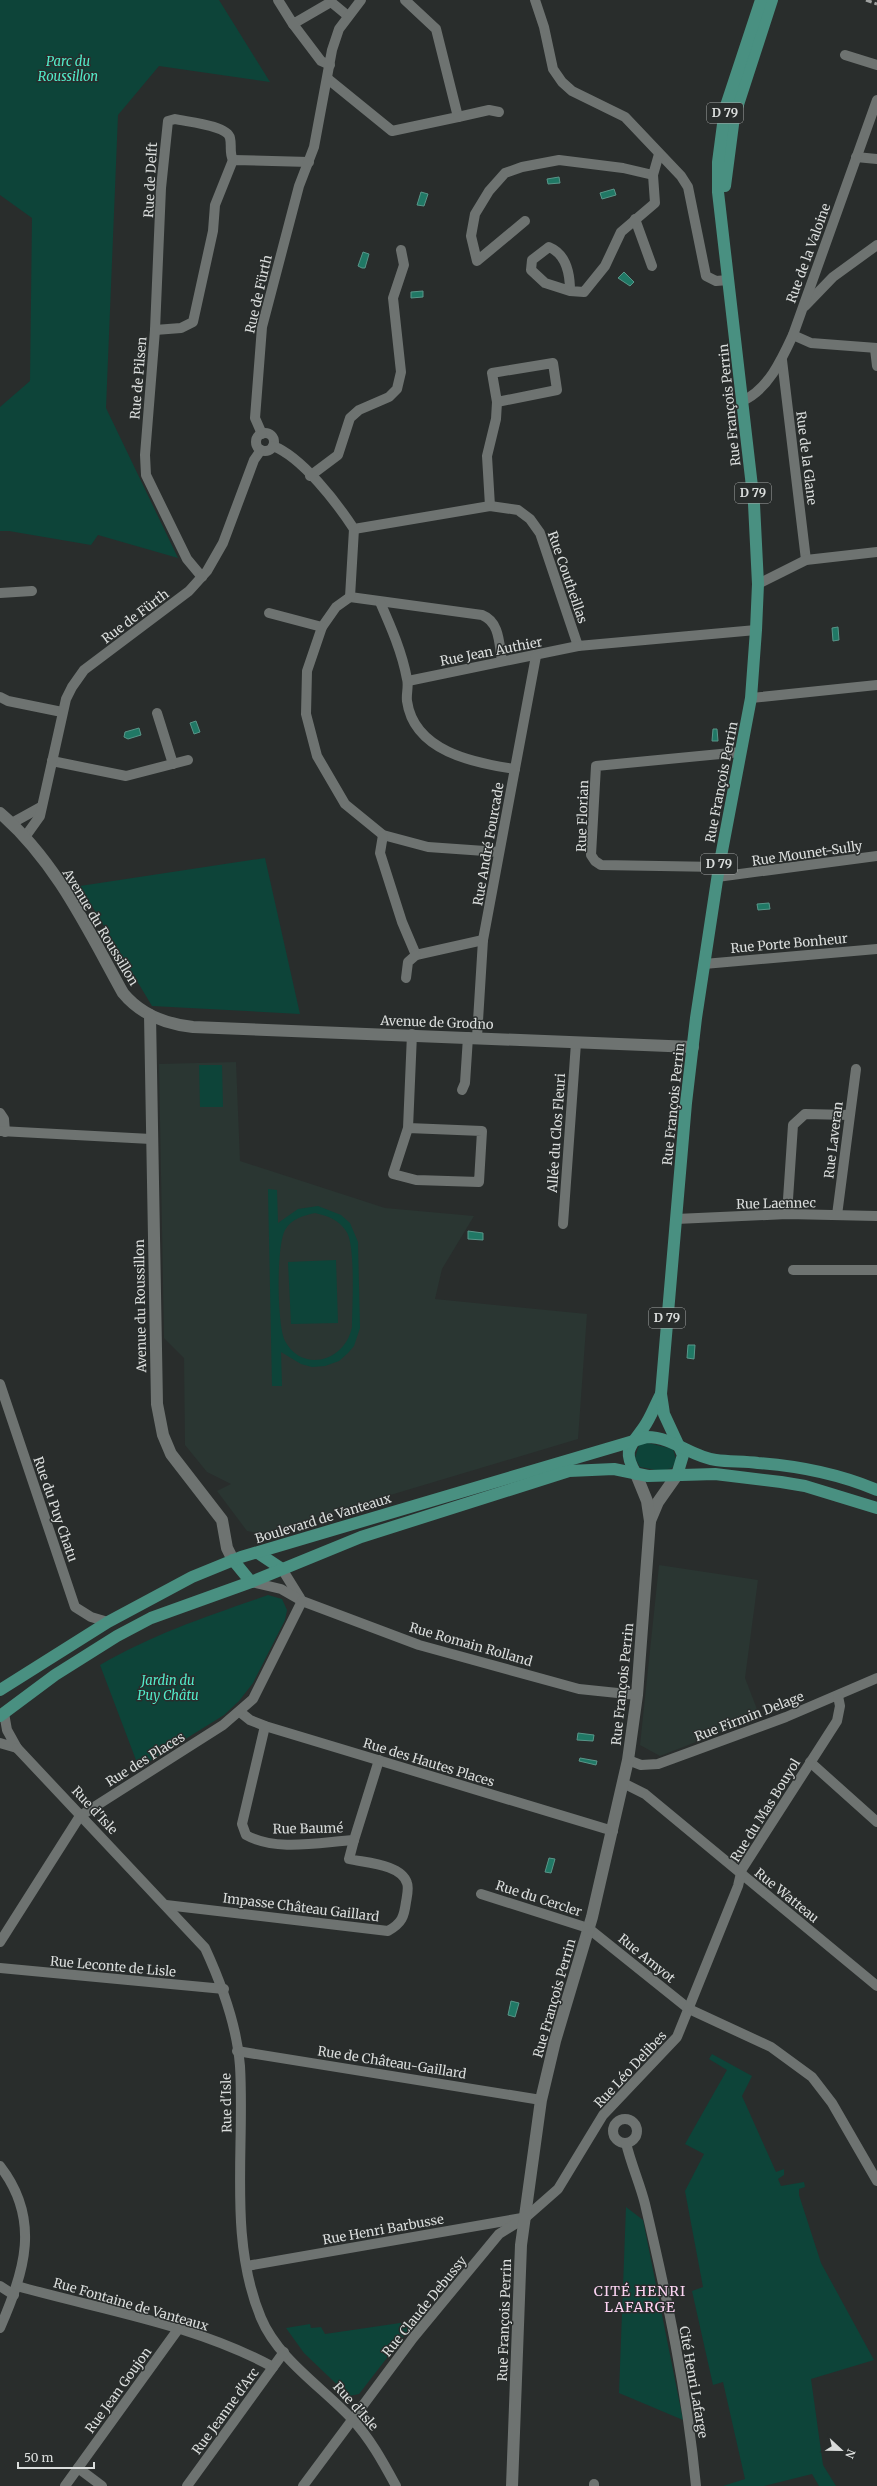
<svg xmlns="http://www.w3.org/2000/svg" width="877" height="2486" font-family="Merriweather,serif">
  <rect width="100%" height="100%" fill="#292d2c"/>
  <g fill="#2a3632">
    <path d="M236,1062L240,1161L385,1208L474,1216L442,1269L435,1299L587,1314L578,1439L270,1531L257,1533L247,1531L217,1491L231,1484L207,1472L185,1445L184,1358L164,1338L159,1064Z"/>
    <path d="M659,1565L758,1580L745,1678L760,1717L660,1756L640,1745Z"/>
  </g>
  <g fill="#0d4439" fill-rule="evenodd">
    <path d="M0,0H219L270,82L159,66L118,115L106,408L178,558L98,535L91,545L9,531H0V407L30,381L32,218L0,195Z"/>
    <path d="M265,858L300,1014L152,1006L80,886Z"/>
    <path d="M199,1065H222L223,1107H200Z"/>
    <path d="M268,1189L277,1190L278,1223L298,1209L318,1206L341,1215L350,1223L358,1242L360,1328L354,1346L348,1353L339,1361L325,1366L312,1367L301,1364L281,1352L282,1386H272ZM315,1213C328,1216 339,1220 346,1231C356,1244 352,1308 352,1327C345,1362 302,1373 285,1341C277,1326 276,1246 285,1230C292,1218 303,1216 315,1213Z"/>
    <path d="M336,1260L338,1323L291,1324L288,1262Z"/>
    <path d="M644,1442L673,1449L676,1460L672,1468L661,1471L640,1467L635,1458L639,1445Z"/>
    <path d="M268,1595L282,1599L287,1610L285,1620L253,1683L239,1701L224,1715L139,1768L100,1665C155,1633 208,1616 268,1595Z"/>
    <path d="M712,2054L752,2076L742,2096L776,2172L784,2169V2175L778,2179L781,2186L804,2182L805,2187L799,2189V2195L821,2263L874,2360L811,2379L823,2465L836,2486H819L812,2474L764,2486H723L745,2479L723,2382L713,2385L692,2291L703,2287L685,2191L704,2154L685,2144L727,2070L709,2059Z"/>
    <path d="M626,2207L643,2220L683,2420L619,2393Z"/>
    <path d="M400,2323L410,2328L359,2394L349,2396L304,2353L286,2328L310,2324L311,2328L321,2327L325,2334Z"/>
  </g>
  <g fill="#207865" stroke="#589689">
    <path d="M559,177L560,183L548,184L547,179Z"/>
    <path d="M614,189L616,195L602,199L600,193Z"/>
    <path d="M421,192L428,194L424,206L417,205Z"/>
    <path d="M363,252L369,254L365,268H362L358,266Z"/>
    <path d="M624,272L634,282L630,286L618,278Z"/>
    <path d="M423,291V297L411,298V292Z"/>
    <path d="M838,627L839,640L833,641L832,628Z"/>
    <path d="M196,721L200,732L194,734L190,723Z"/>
    <path d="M139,728L141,735L128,739L124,737L125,732Z"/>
    <path d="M713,729H717L718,741H712Z"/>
    <path d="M769,903L770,909L758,910L757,904Z"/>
    <path d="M468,1231L483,1233V1240L468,1239Z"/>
    <path d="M688,1345H695L694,1359L687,1358Z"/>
    <path d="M578,1733L594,1735L593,1741L577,1740Z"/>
    <path d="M580,1758L597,1761L596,1765L579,1761Z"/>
    <path d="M549,1858L555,1859L551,1873L545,1872Z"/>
    <path d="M511,2001L519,2003L515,2017L508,2015Z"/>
  </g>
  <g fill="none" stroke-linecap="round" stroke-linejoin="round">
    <g stroke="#6e7371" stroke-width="10">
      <path d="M278,0L293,24L331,2L348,16"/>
      <path d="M535,0L544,27L553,69L562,82L572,91L625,117L681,176L688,187L706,276L716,281L728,280"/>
      <path d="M293,24L321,61L330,65"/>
      <path d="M845,55L877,65"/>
      <path d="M328,79L392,131L458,117L436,29L405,0"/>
      <path d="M458,117L489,110L499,112"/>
      <path d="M856,157L877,159"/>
      <path d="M635,219L652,266"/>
      <path d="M525,221L477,261L471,236L475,214L489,191L505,173L522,167L559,160L623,168L653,175L659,154"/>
      <path d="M570,291L545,283L531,270L532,260L549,247C566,254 570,273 570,291L584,292L605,266L621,232L655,203L653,175"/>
      <path d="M805,306L833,277L877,245"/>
      <path d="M155,330L181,328L193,322L213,231L215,205L233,160L309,162"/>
      <path d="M793,335L811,343L877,348"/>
      <path d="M875,349L877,366"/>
      <path d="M782,360L806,560"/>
      <path d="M742,401C768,390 782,359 793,335L877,100"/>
      <circle cx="265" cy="442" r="9"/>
      <path d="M262,434L255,418L262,327L299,186L314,147L332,50L339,29L361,0"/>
      <path d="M273,446C302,457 337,503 354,529L490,506L518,510L530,519L540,533L578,646L756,630"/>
      <path d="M310,476L338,455L350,418L359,410L389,397L397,389L401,372L393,298L404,265L401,250"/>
      <path d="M490,506L487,456L496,419L497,402L557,390L553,363L492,373L497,402"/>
      <path d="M202,577L187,559L146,475L145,455L155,330L161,188L168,121L175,119C187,122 227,125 230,138C232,146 229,152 233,160"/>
      <path d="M758,584L806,560L877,552"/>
      <path d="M0,593L32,591"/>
      <path d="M350,597L336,607L322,627L307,671L306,714L317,756L345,804L383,835L428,847L499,852"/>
      <path d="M350,597L482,615C500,622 499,644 502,661"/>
      <path d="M350,597L354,529"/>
      <path d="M380,602C391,627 402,652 407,679C409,686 406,694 407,701C414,751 473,763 515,769"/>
      <path d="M269,613L322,627"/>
      <path d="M408,681L578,646"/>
      <path d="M0,697L8,701L62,712"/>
      <path d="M751,698L877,685"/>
      <path d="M157,713L173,764"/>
      <path d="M52,761L126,776L188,760"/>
      <path d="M12,823L41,807"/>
      <path d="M383,835L380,853L402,922L416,955L483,940"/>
      <path d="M25,837L40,816L66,699L72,687L84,670L189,591L207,571L223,543L254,460L261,450"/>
      <path d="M719,867L601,865L595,861L591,855L596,766L741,752"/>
      <path d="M717,877L877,856"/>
      <path d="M704,964L877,949"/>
      <path d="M406,978L408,962L416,955"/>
      <path d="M477,1037L483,940L536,656"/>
      <path d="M462,1090L465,1083L468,1037"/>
      <path d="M0,1113L4,1119L5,1132"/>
      <path d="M408,1128L482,1131L479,1182L416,1180L393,1174L408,1128L412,1034"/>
      <path d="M0,1131L151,1139"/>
      <path d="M787,1214L793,1125L805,1114L849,1115"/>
      <path d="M837,1215L856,1069"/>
      <path d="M676,1219L787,1214L877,1216"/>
      <path d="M563,1224L576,1043"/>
      <path d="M793,1270H877"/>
      <path d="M0,1384L75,1607L91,1617L108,1622"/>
      <path d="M282,1569L300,1598"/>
      <path d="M251,1582L281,1589L302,1601L419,1645L579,1689L637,1695"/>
      <path d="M240,1712L250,1720L265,1726L613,1831"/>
      <path d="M265,1726L242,1824L246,1835C276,1852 321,1842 354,1840L379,1760"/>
      <path d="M0,1743L17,1748L7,1730L4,1713"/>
      <path d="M17,1748L205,1948C222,1985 237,2025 240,2066C245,2149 228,2239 261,2318C278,2359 322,2387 351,2418C370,2438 383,2462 396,2486"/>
      <path d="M628,1760L641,1765L658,1764L786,1717L877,1678"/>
      <path d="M810,1762L877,1822"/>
      <path d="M623,1783L645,1794L877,1986"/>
      <path d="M481,1894L588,1928L689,2009L771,2047L812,2077L832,2103L877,2181"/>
      <path d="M166,1905L388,1931C402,1923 404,1917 406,1902C407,1896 409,1888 407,1883C401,1864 366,1863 349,1859L354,1840"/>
      <path d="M0,1942L80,1816L223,1725L253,1699L302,1601"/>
      <path d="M0,1968L224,1989"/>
      <path d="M237,2051L541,2100"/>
      <circle cx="625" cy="2131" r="12"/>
      <path d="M626,2143C631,2164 640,2184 645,2204C667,2297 687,2391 696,2486"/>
      <path d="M0,2166C41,2219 25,2271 0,2328"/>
      <path d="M247,2266L522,2218"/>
      <path d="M0,2286L14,2295"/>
      <path d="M17,2286C102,2310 194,2324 273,2367"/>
      <path d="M78,2468L102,2486"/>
      <path d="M594,2484V2486"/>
      <path d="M65,2486L179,2328"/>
      <path d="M187,2486L284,2352"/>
      <path d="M303,2486L413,2338L499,2234L525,2218L558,2189L603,2115L677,2037L738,1886L742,1869L837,1721L840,1706L838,1696"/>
    </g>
    <g stroke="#6e7371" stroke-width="12">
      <path d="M0,813C56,861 88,930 123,993C141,1015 165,1024 193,1027L693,1047"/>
      <path d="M150,1015L157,1404L163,1435L171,1454L222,1520L227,1548L233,1560"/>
      <path d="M650,1521L658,1502L677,1475"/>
      <path d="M512,2486L521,2245L541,2100L555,2041L592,1917L628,1760L637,1695L650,1521L647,1501L636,1474"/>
    </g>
    <g stroke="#499081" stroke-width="12">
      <path d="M725,186L734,117L772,0"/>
      <path d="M636,1474C622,1450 630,1447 644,1427C651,1417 655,1405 661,1394"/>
      <path d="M677,1475L683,1455L664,1414L661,1394L686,1103L696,1018L719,867L751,698L756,630L758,584L754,504L718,192V162L725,109L761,0"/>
      <path d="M258,1553L282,1569"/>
      <path d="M233,1560L251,1582"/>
      <path d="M0,1690L108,1622L192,1577L241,1557L647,1437C673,1437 691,1457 716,1460C730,1462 744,1461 758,1463C799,1466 839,1474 877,1490"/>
      <path d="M0,1716L55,1675L117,1636L151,1618L251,1582L361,1537L569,1471L614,1469L648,1476L715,1474L781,1482L805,1486L877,1508"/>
    </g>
    <path stroke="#9fa2a1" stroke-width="3" stroke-dasharray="6 3" stroke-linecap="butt" d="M866,0L877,4"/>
  </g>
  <g text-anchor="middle" stroke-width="3" stroke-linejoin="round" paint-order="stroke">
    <g fill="#292d2c" stroke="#a5a8a7" stroke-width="1">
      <rect x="707" y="103" width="36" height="20" rx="3"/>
      <rect x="735" y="483" width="36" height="20" rx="3"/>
      <rect x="701" y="854" width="36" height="20" rx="3"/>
      <rect x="649" y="1308" width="36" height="20" rx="3"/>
    </g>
    <g font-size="12" font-weight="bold" fill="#dadddc">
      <text x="725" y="117">D 79</text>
      <text x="753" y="497">D 79</text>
      <text x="719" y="868">D 79</text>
      <text x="667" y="1322">D 79</text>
    </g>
    <g font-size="13" font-style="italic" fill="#51ecca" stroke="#292d2c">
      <text x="68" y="66">Parc du<tspan x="68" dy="15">Roussillon</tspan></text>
      <text x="168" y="1685">Jardin du<tspan x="168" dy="15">Puy Châtu</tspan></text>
    </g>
    <g font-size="13" fill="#dadddc" stroke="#292d2c">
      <text transform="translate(150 180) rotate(-87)" y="5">Rue de Delft</text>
      <text transform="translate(808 253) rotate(-70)" y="5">Rue de la Valoine</text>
      <text transform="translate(258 294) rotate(-77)" y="5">Rue de Fürth</text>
      <text transform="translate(138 378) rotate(-85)" y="5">Rue de Pilsen</text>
      <text transform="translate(729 405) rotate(-96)" y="5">Rue François Perrin</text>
      <text transform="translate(807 458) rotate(83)" y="5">Rue de la Glane</text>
      <text transform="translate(568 577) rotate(71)" y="5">Rue Coutheillas</text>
      <text transform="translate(135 616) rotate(-37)" y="5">Rue de Fürth</text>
      <text transform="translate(491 651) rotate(-11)" y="5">Rue Jean Authier</text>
      <text transform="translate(721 782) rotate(-79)" y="5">Rue François Perrin</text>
      <text transform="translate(582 816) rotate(-88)" y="5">Rue Florian</text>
      <text transform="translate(488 844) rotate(-80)" y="5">Rue André Fourcade</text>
      <text transform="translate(807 853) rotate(-8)" y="5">Rue Mounet-Sully</text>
      <text transform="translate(101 927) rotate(59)" y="5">Avenue du Roussillon</text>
      <text transform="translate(789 943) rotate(-5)" y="5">Rue Porte Bonheur</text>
      <text transform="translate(437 1022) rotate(2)" y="5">Avenue de Grodno</text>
      <text transform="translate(673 1104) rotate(-84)" y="5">Rue François Perrin</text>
      <text transform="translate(556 1133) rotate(-86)" y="5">Allée du Clos Fleuri</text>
      <text transform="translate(833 1140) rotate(-83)" y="5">Rue Laveran</text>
      <text transform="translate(776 1203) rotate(-1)" y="5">Rue Laennec</text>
      <text transform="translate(140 1306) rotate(-91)" y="5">Avenue du Roussillon</text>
      <text transform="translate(56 1509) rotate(71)" y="5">Rue du Puy Chatu</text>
      <text transform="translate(323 1518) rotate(-17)" y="5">Boulevard de Vanteaux</text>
      <text transform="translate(471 1644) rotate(16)" y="5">Rue Romain Rolland</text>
      <text transform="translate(622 1684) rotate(-84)" y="5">Rue François Perrin</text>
      <text transform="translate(749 1716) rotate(-21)" y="5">Rue Firmin Delage</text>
      <text transform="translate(145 1759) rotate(-32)" y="5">Rue des Places</text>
      <text transform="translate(429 1762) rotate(17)" y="5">Rue des Hautes Places</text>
      <text transform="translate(95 1810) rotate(47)" y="5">Rue d'Isle</text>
      <text transform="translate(765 1810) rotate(-58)" y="5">Rue du Mas Bouyol</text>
      <text transform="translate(308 1828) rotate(-1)" y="5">Rue Baumé</text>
      <text transform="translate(787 1895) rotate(39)" y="5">Rue Watteau</text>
      <text transform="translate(539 1898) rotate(18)" y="5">Rue du Cercler</text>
      <text transform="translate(301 1907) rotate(7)" y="5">Impasse Château Gaillard</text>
      <text transform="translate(647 1958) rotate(39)" y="5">Rue Amyot</text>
      <text transform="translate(113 1966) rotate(5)" y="5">Rue Leconte de Lisle</text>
      <text transform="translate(554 1998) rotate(-74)" y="5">Rue François Perrin</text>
      <text transform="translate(392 2062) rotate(9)" y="5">Rue de Château-Gaillard</text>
      <text transform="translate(630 2069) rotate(-47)" y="5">Rue Léo Delibes</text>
      <text transform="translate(226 2103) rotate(-91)" y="5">Rue d'Isle</text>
      <text transform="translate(383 2229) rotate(-10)" y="5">Rue Henri Barbusse</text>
      <text transform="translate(131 2304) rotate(16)" y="5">Rue Fontaine de Vanteaux</text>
      <text transform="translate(424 2306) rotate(-51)" y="5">Rue Claude Debussy</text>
      <text transform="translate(504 2320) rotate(-88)" y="5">Rue François Perrin</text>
      <text transform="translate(694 2382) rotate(80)" y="5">Cité Henri Lafarge</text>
      <text transform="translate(118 2390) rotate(-54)" y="5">Rue Jean Goujon</text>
      <text transform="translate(356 2406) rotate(48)" y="5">Rue d'Isle</text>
      <text transform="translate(225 2411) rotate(-54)" y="5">Rue Jeanne d'Arc</text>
    </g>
    <g font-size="14" letter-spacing="1" fill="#fcd4f3" stroke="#292d2c">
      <text x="640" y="2296">CITÉ HENRI<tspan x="640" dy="16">LAFARGE</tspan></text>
    </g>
  </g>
  <g transform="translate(841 2450) rotate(112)" stroke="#292d2c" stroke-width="3" paint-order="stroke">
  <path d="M0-3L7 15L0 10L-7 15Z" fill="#dadddc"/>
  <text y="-6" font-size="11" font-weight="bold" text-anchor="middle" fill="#dadddc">N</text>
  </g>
  <path d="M18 2462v6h76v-6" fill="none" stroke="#dadddc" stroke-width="2"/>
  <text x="24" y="2462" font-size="12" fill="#dadddc" stroke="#292d2c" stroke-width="3" paint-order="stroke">50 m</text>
</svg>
